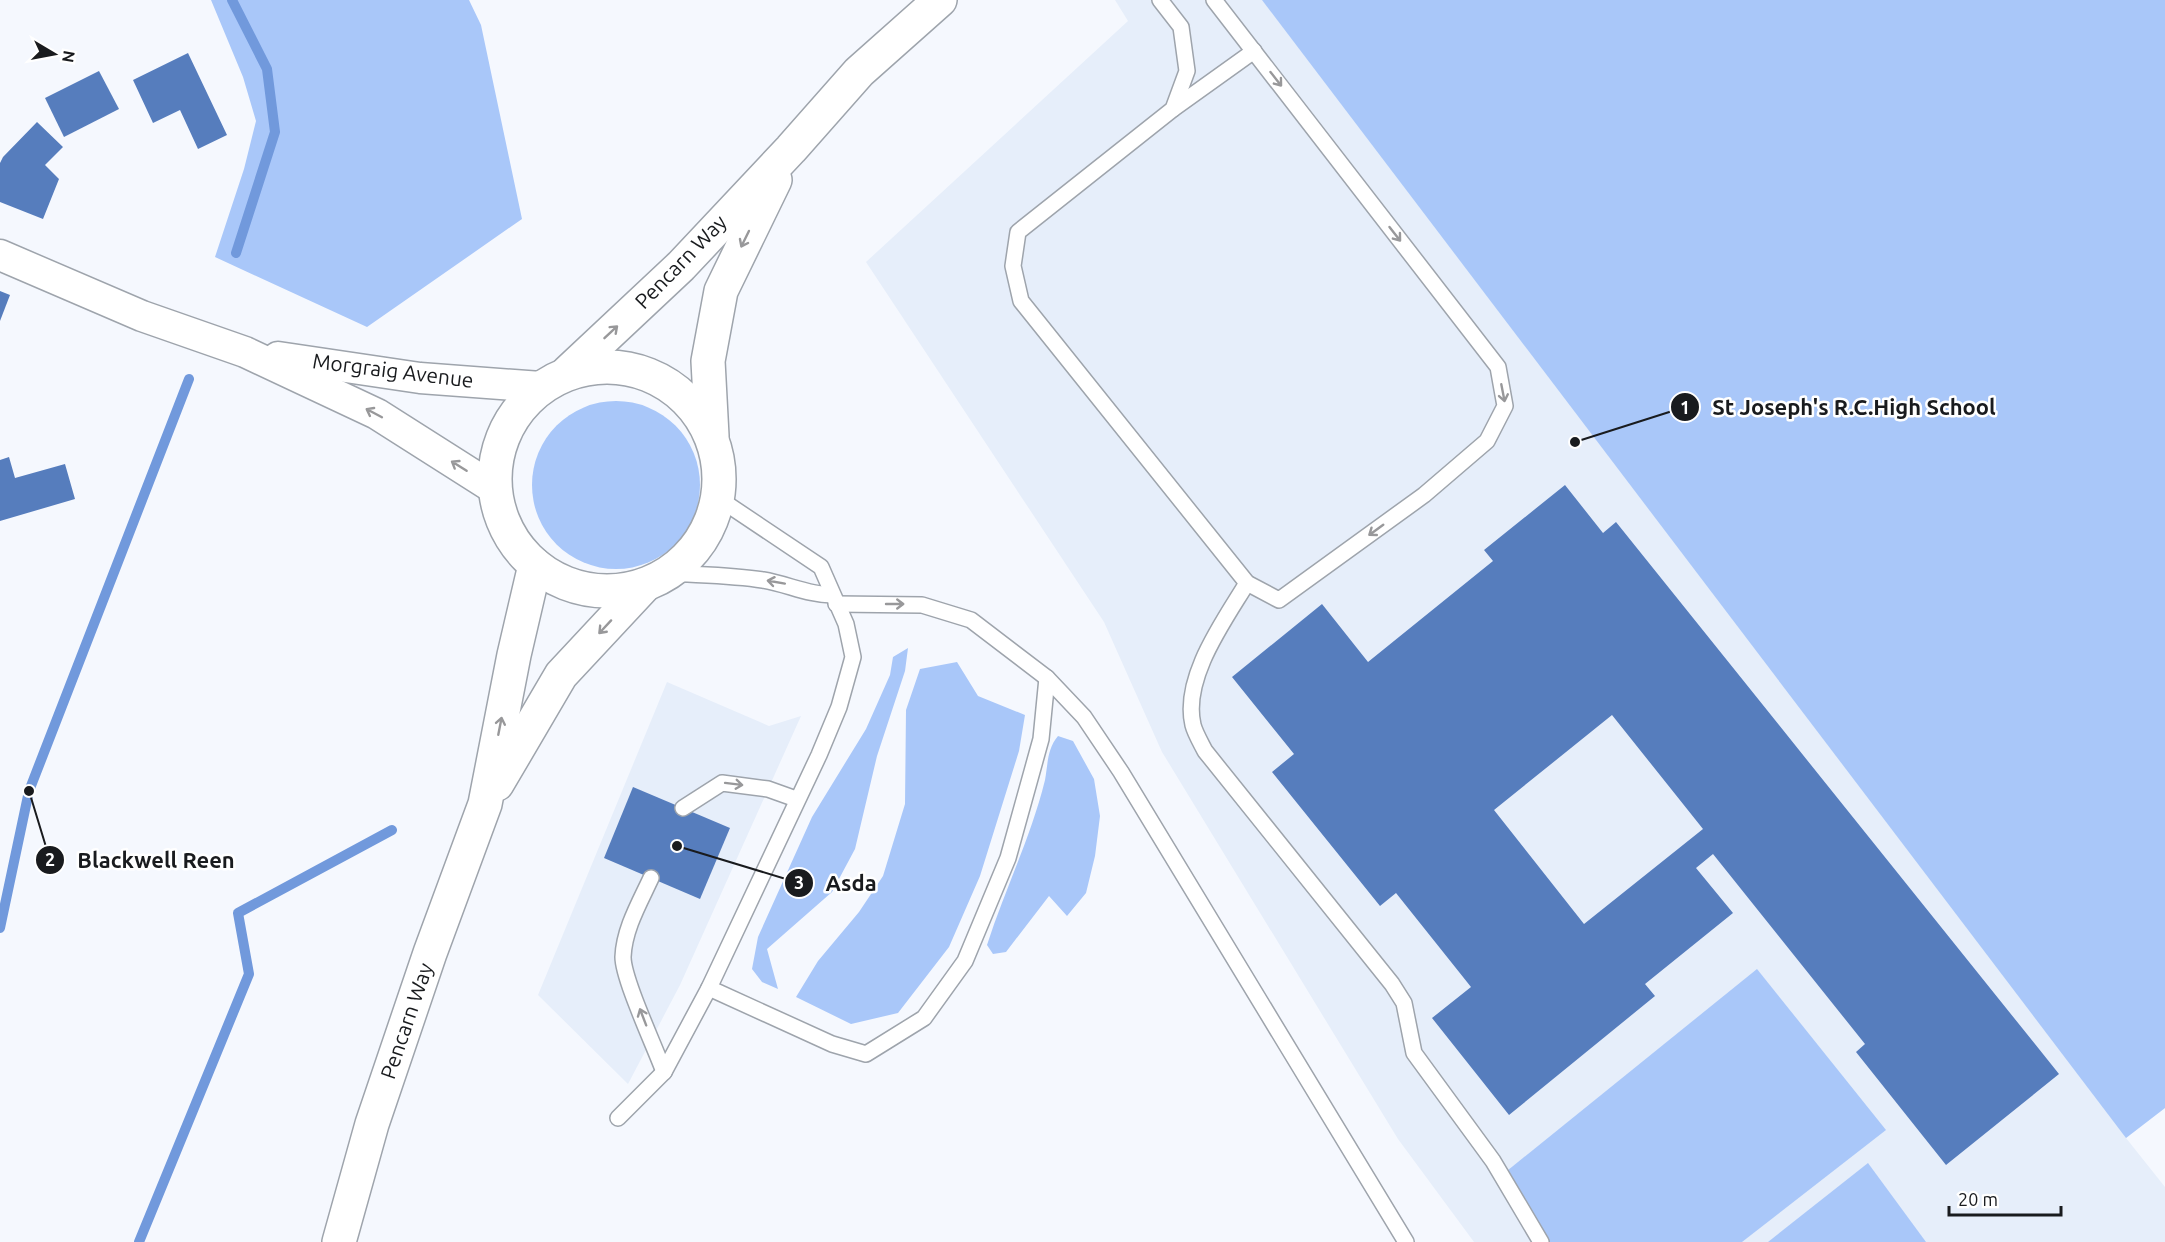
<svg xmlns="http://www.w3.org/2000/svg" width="2165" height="1242" font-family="Ubuntu,sans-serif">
  <rect width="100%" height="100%" fill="#f5f8fe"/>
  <g fill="#e6eefa">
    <path d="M1115,0H2165V1108L2126,1138L2165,1187V1242H1474L1398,1139L1162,752L1104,622L866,262L1128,21Z"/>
    <path d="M667,682L769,726L801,716L680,985L628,1084L538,995Z"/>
  </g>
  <g fill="#a9c7f9">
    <path d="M211,0H469L481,25L522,219L367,327L215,257L244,169L256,121L243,77Z"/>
    <path d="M1262,0H2165V1108L2126,1138Z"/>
    <circle cx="616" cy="485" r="84"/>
    <path d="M908,648L905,671L877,756L855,849L832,892L767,949L778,989L762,982L752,969L758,937L812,817L866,729L890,675L893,657Z"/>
    <path d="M957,662L978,696L1025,715L1019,751L980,876L949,947L898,1013L851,1024L796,997L818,961L859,912L883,876L905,804L906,710L920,669Z"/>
    <path d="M1058,736L1073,741L1094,779L1100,816L1095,856L1086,893L1067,916L1049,896L1006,952L993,954L987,945C1005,889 1031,837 1045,780C1048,764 1047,749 1058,736Z"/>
    <path d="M1757,969L1886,1130L1742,1242H1547L1497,1179Z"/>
    <path d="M1868,1163L1926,1242H1768Z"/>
  </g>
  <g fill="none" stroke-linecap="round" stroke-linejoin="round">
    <g stroke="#7199dc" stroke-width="10">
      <path d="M232,0L267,69L275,132L236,253"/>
      <path d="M0,928L29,791L189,379"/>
      <path d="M139,1242L249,974L238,913L392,830"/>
    </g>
  </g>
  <g fill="#567dbd" fill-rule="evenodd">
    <path d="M188,53L227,135L198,149L180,110L153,123L133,80Z"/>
    <path d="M99,71L119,109L64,137L45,98Z"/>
    <path d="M37,122L63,147L45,165L59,179L43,219L0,202V163L3,157Z"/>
    <path d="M0,291L10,295L0,321Z"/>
    <path d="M9,457L15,478L65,464L75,499L0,521V460Z"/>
    <path d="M1565,485L1603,533L1616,522L2059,1074L1946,1165L1856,1052L1865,1044L1713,854L1696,868L1733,913L1645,984L1655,996L1509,1115L1432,1018L1471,987L1396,893L1380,906L1272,772L1294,754L1232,677L1322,604L1368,662L1493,561L1484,550ZM1612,715L1703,829L1584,924L1494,810Z"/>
    <path d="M633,787L730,828L700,899L604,858Z"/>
  </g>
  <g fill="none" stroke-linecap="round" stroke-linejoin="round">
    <defs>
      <g id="service">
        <path d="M1160,0L1181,27L1187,71L1173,109L1018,232L1013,266L1021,301L1247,583L1279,600L1424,495L1487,441L1505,406L1498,367L1214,0"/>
        <path d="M1173,109L1254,51"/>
        <path d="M669,573C700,575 733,575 763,580C787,584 809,595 832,595"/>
        <path d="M1247,583C1224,621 1182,678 1193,725C1195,733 1201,743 1205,751L1392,984L1404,1003L1414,1053L1493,1161L1541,1242"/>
        <path d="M836,604L922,605L971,620L1047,678L1084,717L1121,772L1406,1242"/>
        <path d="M683,808L722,783L768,789L796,799"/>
        <path d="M651,878C640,902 624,929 623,957C623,979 655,1047 664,1072"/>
        <path d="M709,988L832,1044L866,1054L924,1018L965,961L1008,858L1041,739L1047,678"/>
        <path d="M618,1118L664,1072L709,988L819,755L839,707L853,657L846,624L821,567L718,498"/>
      </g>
      <g id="minor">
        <path d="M0,255L142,316L245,352L377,414L495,489"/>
        <path d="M278,357L420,378L541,387"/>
      </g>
      <g id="tertiary">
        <circle cx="607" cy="479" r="112"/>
        <path d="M568,372L681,266L791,149L859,72L940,0"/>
        <path d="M712,436L708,361L721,291L775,180"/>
        <path d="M497,784L561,675L645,585"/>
        <path d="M339,1242L372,1124L430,953L485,804L514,655L535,565"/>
      </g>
    </defs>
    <use href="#service" stroke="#9ea4ac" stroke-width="18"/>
    <use href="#minor" stroke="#9ea4ac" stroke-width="33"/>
    <use href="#tertiary" stroke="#9ea4ac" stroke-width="36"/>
    <use href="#service" stroke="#fff" stroke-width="15"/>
    <use href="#minor" stroke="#fff" stroke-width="30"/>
    <use href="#tertiary" stroke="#fff" stroke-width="33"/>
  </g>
  <defs><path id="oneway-shaft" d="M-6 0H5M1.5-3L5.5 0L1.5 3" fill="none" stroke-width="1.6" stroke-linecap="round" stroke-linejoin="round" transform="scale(1.5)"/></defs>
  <g stroke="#98989a">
    <use href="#oneway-shaft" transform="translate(1276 79) rotate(52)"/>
    <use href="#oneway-shaft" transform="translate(1395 234) rotate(52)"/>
    <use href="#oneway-shaft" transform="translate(745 239) rotate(116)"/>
    <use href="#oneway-shaft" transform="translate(611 332) rotate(-43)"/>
    <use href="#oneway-shaft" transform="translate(1503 393) rotate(79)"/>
    <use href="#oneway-shaft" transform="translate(374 413) rotate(-152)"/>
    <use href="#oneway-shaft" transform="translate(459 466) rotate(-148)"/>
    <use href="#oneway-shaft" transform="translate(1376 530) rotate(144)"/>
    <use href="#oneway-shaft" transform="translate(776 582) rotate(-170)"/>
    <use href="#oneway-shaft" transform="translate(895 604)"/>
    <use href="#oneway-shaft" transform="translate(605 627) rotate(133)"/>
    <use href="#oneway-shaft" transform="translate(500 726) rotate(-79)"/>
    <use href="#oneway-shaft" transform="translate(734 784) rotate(7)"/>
    <use href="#oneway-shaft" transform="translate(643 1017) rotate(-111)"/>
  </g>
  <g text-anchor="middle" stroke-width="5" stroke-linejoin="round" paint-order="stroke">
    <g font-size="21" fill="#191b1e" stroke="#fff">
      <text transform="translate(681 262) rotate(-46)" y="7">Pencarn Way</text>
      <text transform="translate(393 371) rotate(7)" y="7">Morgraig Avenue</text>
      <text transform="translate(407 1021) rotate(-71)" y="7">Pencarn Way</text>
    </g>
  </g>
  <path fill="none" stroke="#191b1e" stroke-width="2" d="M1575 442L1685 407M29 791L50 860M677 846L799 883"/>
  <g fill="#191b1e" stroke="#fff" stroke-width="2">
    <circle cx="1575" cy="442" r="6"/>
    <circle cx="29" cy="791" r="6"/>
    <circle cx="677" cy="846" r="6"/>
    <circle cx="1685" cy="407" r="15"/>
    <circle cx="50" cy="860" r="15"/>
    <circle cx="799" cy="883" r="15"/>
  </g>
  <g font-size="18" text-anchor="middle" font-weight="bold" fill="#fff">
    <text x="1685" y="414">1</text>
    <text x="50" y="866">2</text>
    <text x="799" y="889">3</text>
  </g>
  <g font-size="22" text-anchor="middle" font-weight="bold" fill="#191b1e" stroke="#fff" stroke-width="5" stroke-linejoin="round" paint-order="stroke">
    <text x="1854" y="415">St Joseph's R.C.High School</text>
    <text x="156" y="868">Blackwell Reen</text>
    <text x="851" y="891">Asda</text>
  </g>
  <g transform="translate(54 54) rotate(100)" stroke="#ffffff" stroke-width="4.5" paint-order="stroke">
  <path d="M0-4.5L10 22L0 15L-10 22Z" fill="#191b1e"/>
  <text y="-9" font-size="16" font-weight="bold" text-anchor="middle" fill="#191b1e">N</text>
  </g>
  <path d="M1949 1206v9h112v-9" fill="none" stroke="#191b1e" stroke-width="3"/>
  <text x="1958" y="1206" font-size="18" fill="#191b1e" stroke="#ffffff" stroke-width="4.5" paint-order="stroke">20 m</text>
</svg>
